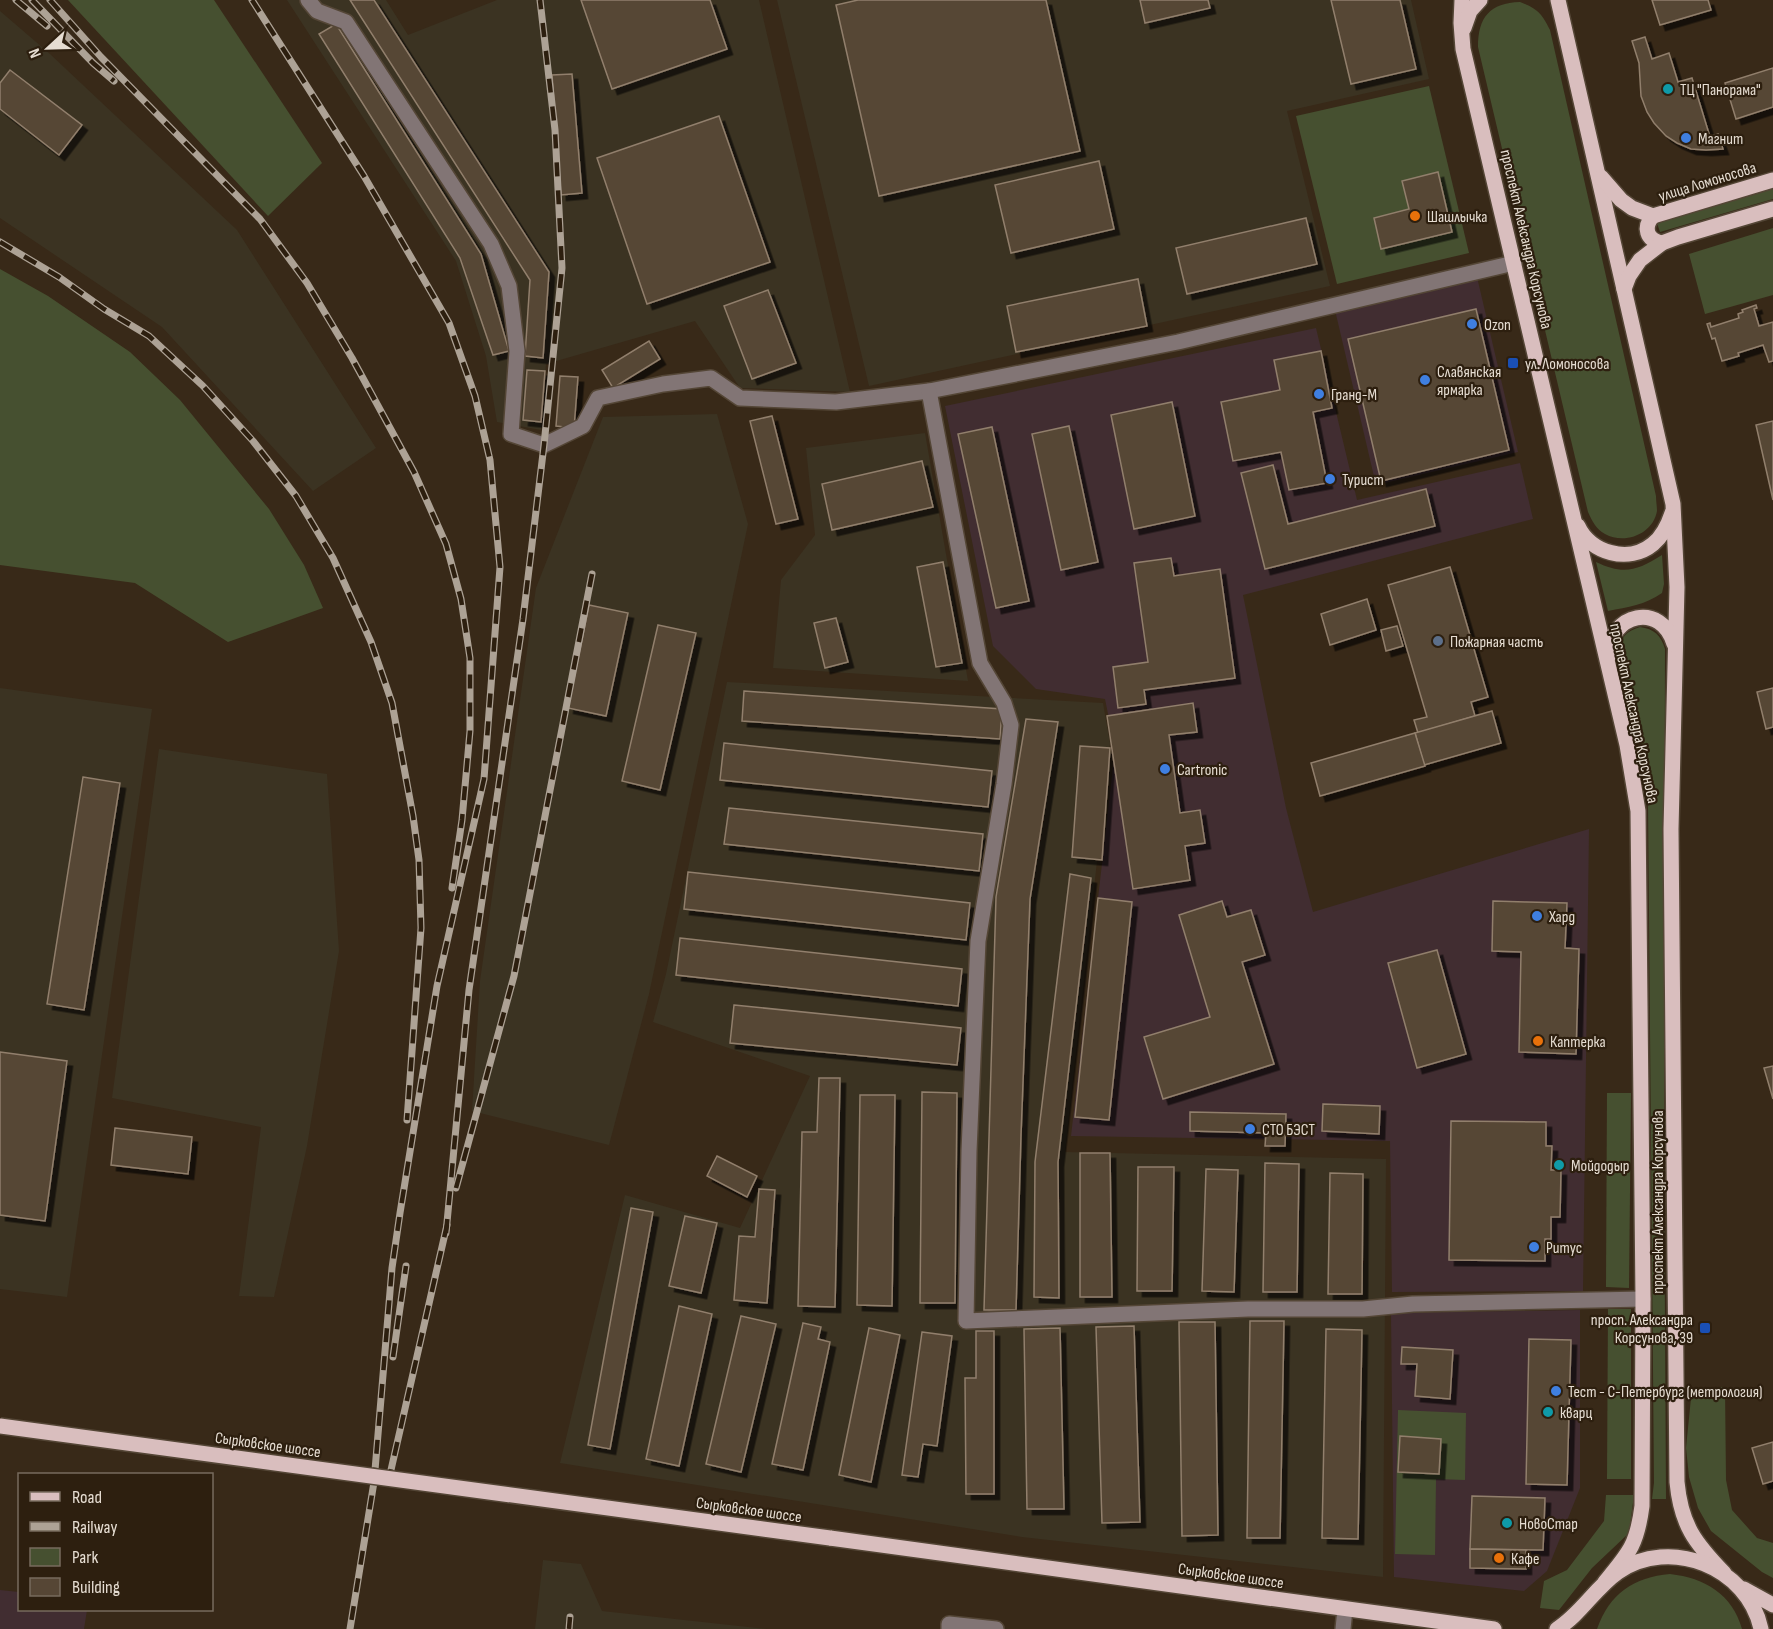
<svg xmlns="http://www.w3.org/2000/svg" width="1773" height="1629" font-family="'Sofia Sans Condensed',sans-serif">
  <defs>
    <filter id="shadow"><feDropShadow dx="5.5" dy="5.5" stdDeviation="0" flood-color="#0009"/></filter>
  </defs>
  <rect width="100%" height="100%" fill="#382918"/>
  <g fill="#412d31">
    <path d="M1477,277L1518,452L1376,485L1335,310Z"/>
    <path d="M1316,328L1357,500L1520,463L1533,519L1243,595L1286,808L1313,912L1589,829L1583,1291L1392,1292L1390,1141L1071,1136L1115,749L1105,699L1036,689L993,646L945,406Z"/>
    <path d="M1580,1310V1488L1547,1571L1524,1591L1394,1577L1391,1313Z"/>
    <path d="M0,1590L19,1592L20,1610H87L84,1629H0Z"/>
  </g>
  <g fill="#3b3322">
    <path d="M287,0H386L408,35L497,0H759L850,392L740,388L695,321L546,364L541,430L497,422L486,356L456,261Z"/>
    <path d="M777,0H1411L1429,79L1287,111L1330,286L869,386Z"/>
    <path d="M0,11L50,54L237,230L376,448L313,491L162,327L0,218Z"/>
    <path d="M717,414L748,524L649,994L609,1145L472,1111L480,981L536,588L603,417Z"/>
    <path d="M925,433L968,681L773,668L781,580L815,535L806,448Z"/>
    <path d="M727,682L1103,703L1110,743L1065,1152L1386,1159L1383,1577L1022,1537L560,1463L625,1195L740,1228L810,1076L653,1022L666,974Z"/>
    <path d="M0,688L152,709L67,1297L0,1289Z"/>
    <path d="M159,749L327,774L339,951L307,1146L274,1297L239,1296L261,1127L112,1098Z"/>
    <path d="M543,1560L581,1564L602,1611L767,1629H535Z"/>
  </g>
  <g fill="#465030">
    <path d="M68,0H214L322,163L268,216Z"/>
    <path d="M1520,2C1538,9 1542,14 1550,30L1656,496C1656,501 1657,506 1657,511C1653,534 1625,545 1605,534C1596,529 1592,521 1588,512L1478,47C1478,17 1490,3 1520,2Z"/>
    <path d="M1429,86L1469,253L1337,284L1296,116Z"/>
    <path d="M1773,189V199L1660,232L1657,223Z"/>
    <path d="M1773,228V295L1705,314L1689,254Z"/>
    <path d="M0,269L48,296L130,352L180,400L269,509L304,565L323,608L228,642L135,583L0,565Z"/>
    <path d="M1662,555L1664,584L1662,593C1645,605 1628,607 1608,611L1596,562C1623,575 1637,571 1662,555Z"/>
    <path d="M1640,627C1654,629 1661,635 1665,649L1664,1150L1666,1499H1652L1654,1483L1648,802C1644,751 1630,702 1618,653C1620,638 1626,631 1640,627Z"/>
    <path d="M1607,1093H1631L1629,1288L1606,1287Z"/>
    <path d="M1608,1309H1631V1479H1607Z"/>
    <path d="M1725,1387L1726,1480L1732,1510L1757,1538L1773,1543V1578L1762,1572L1711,1531L1698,1508L1689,1477L1686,1448L1692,1388Z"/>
    <path d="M1398,1410L1466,1413L1465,1480L1436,1479L1435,1555L1395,1554Z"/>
    <path d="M1606,1495H1634L1629,1533L1592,1568L1559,1610L1540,1608L1544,1581L1567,1570L1604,1521Z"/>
    <path d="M1670,1574C1705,1578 1732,1594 1742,1629H1597C1609,1594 1634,1577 1670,1574Z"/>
  </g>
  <g fill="#564635" stroke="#917f6c" stroke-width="1.5" filter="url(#shadow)">
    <path d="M350,0H374L549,272L543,358L525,356L530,280Z"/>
    <path d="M581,0H710L727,49L612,89Z"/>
    <path d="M858,0H1046L1080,151L879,196L836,5Z"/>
    <path d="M1140,0H1208L1210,8L1145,23Z"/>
    <path d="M1331,0H1400L1416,69L1351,84Z"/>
    <path d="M1652,0H1708L1711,10L1660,25Z"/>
    <path d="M336,24L481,254L509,351L493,355L460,258L319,34Z"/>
    <path d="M1645,37L1652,59L1669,53L1678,82L1692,78L1710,137L1718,134L1723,149L1706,150L1691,149L1677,143L1666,136L1654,123L1647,112L1641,96L1639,63L1632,41Z"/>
    <path d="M1773,68V107L1736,119L1725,83Z"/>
    <path d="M10,70L82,125L59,155L0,109V83Z"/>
    <path d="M572,74L582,193L561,195L552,75Z"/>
    <path d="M719,116L770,262L647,304L597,158Z"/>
    <path d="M1099,161L1114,229L1011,253L995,185Z"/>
    <path d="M1438,172L1452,232L1381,249L1374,218L1409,209L1402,181Z"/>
    <path d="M1306,218L1317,264L1187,294L1176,248Z"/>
    <path d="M1138,279L1147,326L1016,352L1007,306Z"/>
    <path d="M768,290L796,363L752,379L724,306Z"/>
    <path d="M1756,305L1757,308L1754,309L1759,326L1773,322V361L1769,362L1763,345L1738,353L1739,356L1722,361L1715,338L1712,339L1707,324L1710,323L1711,327L1739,318L1738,314L1743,312L1742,310Z"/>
    <path d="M1476,309L1509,450L1381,481L1348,339Z"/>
    <path d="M649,341L660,359L613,388L602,370Z"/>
    <path d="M1321,351L1332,408L1313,412L1327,483L1289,490L1281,452L1233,461L1221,402L1280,390L1274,360Z"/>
    <path d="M527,370L545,371L541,422L523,420Z"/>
    <path d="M560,376L578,377L574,428L556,426Z"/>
    <path d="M1172,402L1195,516L1134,529L1111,415Z"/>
    <path d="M772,416L798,519L776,524L750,421Z"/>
    <path d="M1773,421V500L1756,425Z"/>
    <path d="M1069,426L1098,562L1061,570L1032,434Z"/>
    <path d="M992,427L1029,601L996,608L958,434Z"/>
    <path d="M922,461L933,507L832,530L822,484Z"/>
    <path d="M1273,465L1288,524L1426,489L1435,526L1265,569L1241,473Z"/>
    <path d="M1171,558L1174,576L1220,569L1235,678L1144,690L1146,704L1118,708L1113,667L1148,662L1134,563Z"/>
    <path d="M943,562L962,663L936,667L917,567Z"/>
    <path d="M1450,567L1488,697L1471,702L1475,716L1418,733L1414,720L1427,717L1388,585Z"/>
    <path d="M1367,599L1376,630L1330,645L1321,614Z"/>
    <path d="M589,605L628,613L606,716L568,708Z"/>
    <path d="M836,618L848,662L825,668L814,623Z"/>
    <path d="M658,625L696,633L660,790L622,781Z"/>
    <path d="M1397,626L1403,646L1386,651L1381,630Z"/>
    <path d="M1773,688V727L1766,729L1757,692Z"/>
    <path d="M744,691L1002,709L1000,739L742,721Z"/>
    <path d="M1193,703L1197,732L1169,735L1180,813L1200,810L1205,843L1185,846L1190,880L1133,889L1107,716Z"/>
    <path d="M1492,711L1501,743L1424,765L1415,733Z"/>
    <path d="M1026,719L1058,722L1030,899L1021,1135L1016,1310H984L996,897Z"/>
    <path d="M1415,733L1425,766L1320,796L1311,763Z"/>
    <path d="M724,743L992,771L988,807L720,780Z"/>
    <path d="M1080,746L1110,748L1102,860L1072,857Z"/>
    <path d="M83,777L120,783L84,1010L47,1004Z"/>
    <path d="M729,808L983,834L979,871L724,844Z"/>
    <path d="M688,872L970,903L966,940L684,909Z"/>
    <path d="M1070,874L1091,878L1058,1162L1059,1298L1034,1297L1035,1162Z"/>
    <path d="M1098,898L1132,902L1109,1120L1075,1117Z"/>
    <path d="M1222,901L1227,917L1251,910L1265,955L1242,962L1274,1064L1163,1099L1144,1037L1210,1017L1179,915Z"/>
    <path d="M1493,901L1567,903L1565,948L1579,949L1576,1054L1519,1052L1521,952L1492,951Z"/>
    <path d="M680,938L962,969L958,1006L676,975Z"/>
    <path d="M1437,950L1466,1054L1417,1068L1388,963Z"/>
    <path d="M734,1005L961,1028L957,1065L730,1043Z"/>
    <path d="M0,1052L67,1061L45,1221L0,1215Z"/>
    <path d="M1773,1066V1099L1764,1068Z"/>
    <path d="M819,1078H840L835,1307L798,1306L802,1132H817Z"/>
    <path d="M922,1092L957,1093L955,1303H920Z"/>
    <path d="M860,1095H895L892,1306L857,1305Z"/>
    <path d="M1323,1104L1380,1106L1379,1134L1322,1131Z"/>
    <path d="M1190,1112L1286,1114L1285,1146H1265L1266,1133L1190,1131Z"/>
    <path d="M1451,1121L1546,1122V1146H1552L1551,1170H1561L1560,1217H1551V1239H1545V1261L1449,1260Z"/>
    <path d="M115,1128L192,1137L188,1174L111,1165Z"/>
    <path d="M1080,1153H1110L1112,1297H1080Z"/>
    <path d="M717,1156L757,1176L747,1197L707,1176Z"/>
    <path d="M1265,1163L1299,1164L1297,1292H1263Z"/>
    <path d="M1138,1167H1174L1172,1291H1137Z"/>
    <path d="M1206,1169L1238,1170L1234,1292L1202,1291Z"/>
    <path d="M1330,1173L1363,1174L1362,1294H1328Z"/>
    <path d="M759,1189L775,1190L767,1303L734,1300L739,1236L755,1237Z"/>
    <path d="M631,1208L653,1212L610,1449L588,1445Z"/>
    <path d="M685,1216L717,1223L701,1293L669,1286Z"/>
    <path d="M679,1306L712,1314L679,1466L646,1459Z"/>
    <path d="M741,1316L776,1324L741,1472L706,1464Z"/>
    <path d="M1250,1321H1284L1280,1538H1247Z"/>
    <path d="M1179,1322H1215L1218,1535L1182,1536Z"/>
    <path d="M803,1323L821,1327L818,1339L830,1342L803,1470L772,1464Z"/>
    <path d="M1134,1326L1140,1522L1102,1523L1096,1327Z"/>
    <path d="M869,1328L900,1335L871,1482L839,1475Z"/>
    <path d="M1060,1328L1064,1509H1027L1024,1329Z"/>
    <path d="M1326,1329L1362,1330L1358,1539L1322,1538Z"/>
    <path d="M976,1331H994V1494H966L965,1378H976Z"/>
    <path d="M922,1332L952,1336L937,1446L923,1444L918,1477L902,1475Z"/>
    <path d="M1529,1339L1571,1340L1567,1485L1526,1484Z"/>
    <path d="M1402,1347L1453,1350L1450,1399L1415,1396L1417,1364H1401Z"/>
    <path d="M1400,1436L1441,1439L1439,1474L1398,1472Z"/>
    <path d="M1773,1442V1481L1763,1484L1752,1448Z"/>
    <path d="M1472,1496L1545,1498L1543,1550L1470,1549Z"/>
    <path d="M1470,1549L1526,1550V1569L1470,1568Z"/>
  </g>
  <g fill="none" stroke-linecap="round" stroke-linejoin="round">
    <defs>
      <g id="minor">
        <path d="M308,0L317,11L346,22L491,244L509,286L517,351L511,434L544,445L583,426L598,398L663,384L711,378L740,398L836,402L929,391L1178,342L1514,263"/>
        <path d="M929,391L980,663L1004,703L1011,725L1004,784L978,941L969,1151L966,1321L1248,1309H1363L1413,1304L1643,1299"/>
        <path d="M949,1629V1624L996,1629"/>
        <path d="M1343,1629L1345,1609"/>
      </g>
      <g id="major">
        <path d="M1462,0L1461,23L1463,49L1627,745L1638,811L1643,1299L1642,1506C1637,1545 1629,1553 1605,1582"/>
        <path d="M1558,0L1673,504L1677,587L1671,829L1677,1482C1681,1525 1695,1543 1724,1573"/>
        <path d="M1464,28L1470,11L1480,0"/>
        <path d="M1601,177L1621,200L1632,208L1653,216L1773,180"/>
        <path d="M1653,216C1643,227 1646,240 1662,243"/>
        <path d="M1624,289L1629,276L1640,260L1662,243L1678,237L1773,209"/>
        <path d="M1578,526C1590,553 1629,564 1653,544C1663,536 1668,525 1672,513"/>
        <path d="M1608,657C1609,612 1662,602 1674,644"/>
        <path d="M830,1538L1494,1629"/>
        <path d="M1744,1589L1773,1605"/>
        <path d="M1557,1629C1581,1614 1595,1588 1618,1572C1670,1536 1748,1567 1761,1629"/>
      </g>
    </defs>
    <use href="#minor" stroke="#544636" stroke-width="18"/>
    <use href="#major" stroke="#544636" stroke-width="18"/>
    <use href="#minor" stroke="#827575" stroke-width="15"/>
    <use href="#major" stroke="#d9bebe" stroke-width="15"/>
    <defs>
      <g id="rail">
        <path d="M16,0L47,26"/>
        <path d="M32,0L93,63L114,81"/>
        <path d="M50,0L101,57L260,219L307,283L352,358L414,472L446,544L461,599L470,658V731L462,820L452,888"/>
        <path d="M252,0L364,176L449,323L475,396L490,460L500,567L484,779L437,986L400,1213L392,1268L374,1482L350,1629"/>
        <path d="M0,242L59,277L104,309L149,336L203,386L253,441L296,496L333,558L371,642L392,703L413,816L419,860L421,928L407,1120"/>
        <path d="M456,1188L514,976L592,574"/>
        <path d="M446,1233L469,990L523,619L544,445L562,268L555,130L540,0"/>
        <path d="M393,1357L406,1266"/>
        <path d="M388,1483L447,1225"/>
        <path d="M569,1629L570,1617"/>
      </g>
    </defs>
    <use href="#rail" stroke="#ada295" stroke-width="7"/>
    <use href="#rail" stroke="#2d1f0f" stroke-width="4.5" stroke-dasharray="14" stroke-linecap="butt"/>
    <defs>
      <path id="major-bridge" d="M0,1426L830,1538"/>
    </defs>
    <use href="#major-bridge" stroke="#544636" stroke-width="18" stroke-linecap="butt"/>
    <use href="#major-bridge" stroke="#d9bebe" stroke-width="15"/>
  </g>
  <g fill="#0f9aa8" stroke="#2d1f0f" stroke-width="2">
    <circle cx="1668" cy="89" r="6"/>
    <circle cx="1559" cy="1165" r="6"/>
    <circle cx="1548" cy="1412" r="6"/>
    <circle cx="1507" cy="1523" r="6"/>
  </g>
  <g fill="#3f7fe0" stroke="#2d1f0f" stroke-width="2">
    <circle cx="1686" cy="138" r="6"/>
    <circle cx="1472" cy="324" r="6"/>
    <circle cx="1425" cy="380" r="6"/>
    <circle cx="1319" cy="394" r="6"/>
    <circle cx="1330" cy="479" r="6"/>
    <circle cx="1165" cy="769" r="6"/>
    <circle cx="1537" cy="916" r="6"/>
    <circle cx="1250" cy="1129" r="6"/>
    <circle cx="1534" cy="1247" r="6"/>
    <circle cx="1556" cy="1391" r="6"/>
  </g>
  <g fill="#e8710a" stroke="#2d1f0f" stroke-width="2">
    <circle cx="1415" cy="216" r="6"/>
    <circle cx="1538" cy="1041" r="6"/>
    <circle cx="1499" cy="1558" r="6"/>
  </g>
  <g fill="#1a4fb4" stroke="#2d1f0f" stroke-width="2">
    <rect x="1507" y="357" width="12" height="12" rx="3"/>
    <rect x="1699" y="1322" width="12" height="12" rx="3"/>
  </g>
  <circle fill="#5c6f8a" stroke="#2d1f0f" stroke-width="2" cx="1438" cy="641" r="6"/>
  <g text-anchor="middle" stroke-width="4.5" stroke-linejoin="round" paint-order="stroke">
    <g font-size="16" fill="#e6ddd2" stroke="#2d1f0f" text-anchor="start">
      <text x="1680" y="95">ТЦ "Панорама"</text>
      <text x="1698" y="144">Магнит</text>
      <text x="1427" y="222">Шашлычка</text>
      <text x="1484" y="330">Ozon</text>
      <text x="1525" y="369">ул. Ломоносова</text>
      <text x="1437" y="377">Славянская<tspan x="1437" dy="18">ярмарка</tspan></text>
      <text x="1331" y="400">Гранд-М</text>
      <text x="1342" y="485">Турист</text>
      <text x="1450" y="647">Пожарная часть</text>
      <text x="1177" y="775">Cartronic</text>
      <text x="1549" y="922">Хард</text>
      <text x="1550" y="1047">Каптерка</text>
      <text x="1262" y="1135">СТО БЭСТ</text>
      <text x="1571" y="1171">Мойдодыр</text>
      <text x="1546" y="1253">Ритус</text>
      <text x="1693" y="1325" text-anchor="end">просп. Александра<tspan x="1693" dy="18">Корсунова, 39</tspan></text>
      <text x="1568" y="1397">Тест - С-Петербург (метрология)</text>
      <text x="1560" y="1418">кварц</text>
      <text x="1519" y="1529">НовоСтар</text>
      <text x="1511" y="1564">Кафе</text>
    </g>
    <g font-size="16" fill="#e6ddd2" stroke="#2d1f0f">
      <text transform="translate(1707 181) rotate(-17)" y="6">улица Ломоносова</text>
      <text transform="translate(1527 239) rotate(77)" y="6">проспект Александра Корсунова</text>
      <text transform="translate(1635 713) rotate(78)" y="6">проспект Александра Корсунова</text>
      <text transform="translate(1657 1202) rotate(-90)" y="6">проспект Александра Корсунова</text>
      <text transform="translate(268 1444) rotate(8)" y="6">Сырковское шоссе</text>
      <text transform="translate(749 1509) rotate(8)" y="6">Сырковское шоссе</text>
      <text transform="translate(1231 1575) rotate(8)" y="6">Сырковское шоссе</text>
    </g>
  </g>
  <rect x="18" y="1473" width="195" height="138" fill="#2d1f0f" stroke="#776b5d" stroke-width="1.5"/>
  <rect x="30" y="1492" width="30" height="9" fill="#d9bebe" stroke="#776b5d" stroke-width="1.5"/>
  <text x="72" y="1503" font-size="18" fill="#e6ddd2">Road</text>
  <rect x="30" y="1522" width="30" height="9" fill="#ada295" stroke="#776b5d" stroke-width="1.5"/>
  <text x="72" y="1533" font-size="18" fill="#e6ddd2">Railway</text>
  <rect x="30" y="1548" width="30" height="18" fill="#465030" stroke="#776b5d" stroke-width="1.5"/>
  <text x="72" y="1563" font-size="18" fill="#e6ddd2">Park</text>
  <rect x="30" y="1578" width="30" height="18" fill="#564635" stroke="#776b5d" stroke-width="1.5"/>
  <text x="72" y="1593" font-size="18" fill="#e6ddd2">Building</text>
  <g transform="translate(48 48) rotate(248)" stroke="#2d1f0f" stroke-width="4.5" paint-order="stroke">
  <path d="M0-4.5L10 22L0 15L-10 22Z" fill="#e6ddd2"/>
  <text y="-9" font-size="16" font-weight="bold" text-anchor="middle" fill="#e6ddd2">N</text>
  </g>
</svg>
